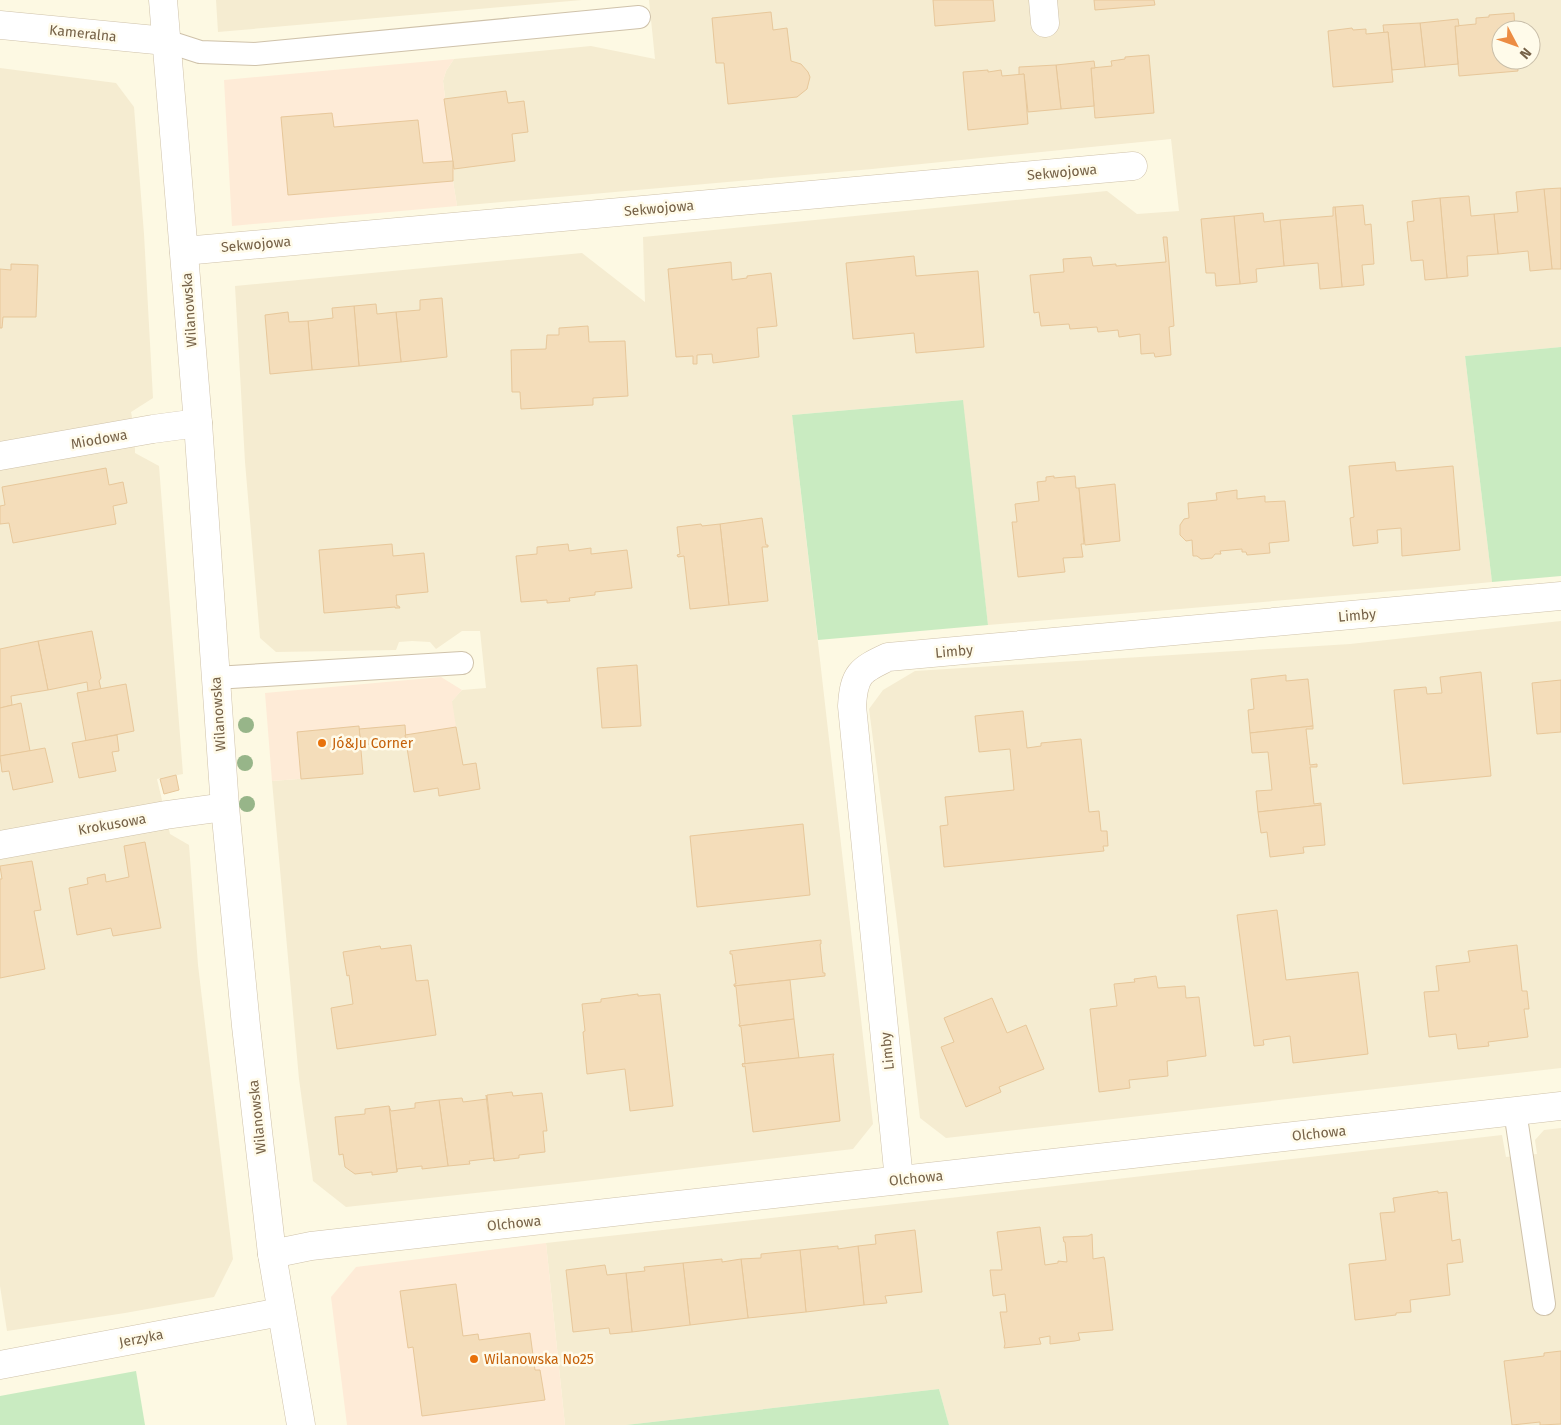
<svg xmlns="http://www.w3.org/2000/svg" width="1561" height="1425" font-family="'Fira Sans',sans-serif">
  <rect width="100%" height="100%" fill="#fdf9e3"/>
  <g fill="#f5ecd1" fill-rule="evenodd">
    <path d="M216,0H582L218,32Z"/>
    <path d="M649,0H1561V347L1465,356L1492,582L1429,588L988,625L962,400L792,415L873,1124L853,1149L576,1182L346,1207L313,1181L299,1079L272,781L363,774L361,745L405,735L452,701L462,690L486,688L480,631H462L436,649L430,642L412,641L399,642L396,650L276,652L260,638L245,462L235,286L582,253L645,302L643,237L1107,191L1137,214L1179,211L1171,139L872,169L457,206L453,181L454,169L443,81L446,71L454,59L591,46L655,59ZM1501,30H1531V60H1501Z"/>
    <path d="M0,68L116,83L134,107L144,234L153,398L131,412L135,433V453L159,466L183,774L157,779L170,834L189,845L198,965L233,1259L214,1297L125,1313L7,1331L0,1286Z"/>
    <path d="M1561,621V1068L946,1138L920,1118L896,914L869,709L883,690L915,671L1350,644Z"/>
    <path d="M1561,1128V1425H949L939,1389L626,1425H565L546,1243L1012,1191L1502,1135L1506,1157L1537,1154L1535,1140L1544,1130Z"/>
  </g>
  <g fill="#feebd7">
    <path d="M454,59L446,71L443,81L454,169L453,181L457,206L232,226L224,80Z"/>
    <path d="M441,677L462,690L452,701L456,727L405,735L406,740L361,745L363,774L272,781L265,693Z"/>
    <path d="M546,1243L565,1425H347L331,1297L356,1267Z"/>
  </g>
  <g fill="#c9ebc1">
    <path d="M1561,347V576L1492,582L1465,356Z"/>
    <path d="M963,400L988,625L818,640L792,415Z"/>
    <path d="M136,1371L145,1425H0V1396Z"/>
    <path d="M939,1389L949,1425H626Z"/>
  </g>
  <g fill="#f4ddba" stroke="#e7c79a">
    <path d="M933,0H993L995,21L935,26Z"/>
    <path d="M1094,0H1154L1155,5L1095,10Z"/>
    <path d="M771,12L773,30L787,28L791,61L801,64L808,72L810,77L807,89L797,97L728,104L724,63H716L712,18Z"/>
    <path d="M1514,13L1515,30H1501V60H1517L1518,71L1459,76L1455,26L1476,24V18L1489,17V15Z"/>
    <path d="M1458,19L1459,26H1455L1458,64L1425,67L1420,23Z"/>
    <path d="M1420,23L1425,67L1392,70L1388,32L1384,33L1383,25Z"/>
    <path d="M1352,28L1353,30L1366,29V34L1388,32L1393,82L1333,87L1328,31Z"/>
    <path d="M1149,55L1154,113L1095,118L1091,68L1112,66L1111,61L1125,59V57Z"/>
    <path d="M1094,61L1095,68H1091L1094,106L1061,109L1056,65Z"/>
    <path d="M1056,65L1061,109L1028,112L1024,74L1019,75V67Z"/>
    <path d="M988,70V72L1001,70L1002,76L1024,74L1028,124L968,130L963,72Z"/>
    <path d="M506,91L508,103L524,101L528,132L512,134L515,161L454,169L444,99Z"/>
    <path d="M332,113L334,127L418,120L423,163L453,161V181L288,195L281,117Z"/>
    <path d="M1561,188V269H1552L1544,189Z"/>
    <path d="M1544,189L1552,269L1530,271L1528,251L1498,254L1494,214L1518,212L1516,192Z"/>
    <path d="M1469,196L1471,216L1494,214L1498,254L1467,256L1468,276L1447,278L1440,198Z"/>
    <path d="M1440,198L1447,278L1425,280L1423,260L1411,261L1407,222L1414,221L1412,201Z"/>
    <path d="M1363,205L1365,225L1371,224L1374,264L1362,265L1364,285L1342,287L1335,207Z"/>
    <path d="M1333,207H1335L1342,287L1320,289L1318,263L1284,266L1280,220L1333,216Z"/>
    <path d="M1263,213L1264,222L1280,220L1284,266L1256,269L1257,282L1240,284L1234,216Z"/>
    <path d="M1234,216L1240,284L1216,286L1215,273H1206L1201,219Z"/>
    <path d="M1163,237H1167L1174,326L1169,327L1171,355L1155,357L1154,353L1141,354L1140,334L1119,337L1118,330L1098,332L1097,327L1070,329L1069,324L1041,326L1039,312L1034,313L1030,275L1064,272L1063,259L1091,257L1093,266L1116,264V266L1166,262Z"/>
    <path d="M914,256L916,276L978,271L984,347L916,353L914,333L853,339L846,263Z"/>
    <path d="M731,262L732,280L747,278V276L771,273L777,326L757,328L759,357L713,363L712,354L697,355V364H693V356L676,357L668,269Z"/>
    <path d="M11,264L38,265L36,317H3L2,328H0V269L11,270Z"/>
    <path d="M442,298L447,357L401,362L396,312L420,310V300Z"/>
    <path d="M376,304L377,314L396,312L401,362L359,366L354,306Z"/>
    <path d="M354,306L359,366L312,370L308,321L333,318L332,308Z"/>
    <path d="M288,312L289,322L308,321L312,370L270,374L265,315Z"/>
    <path d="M588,326L589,342L625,341L628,396L593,398V405L521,409L520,392H512L511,350L546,349L547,335H559V328Z"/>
    <path d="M1395,462L1396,471L1453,466L1460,550L1402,556L1401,528L1377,530L1378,543L1353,546L1350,518L1354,517L1349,466Z"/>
    <path d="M106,468L109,485L123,482L127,503L113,506L116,524L13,543L9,523L0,524V506L5,505L2,487Z"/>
    <path d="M1054,476V478L1075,476L1076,488H1079L1084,544H1081L1083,557L1063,558L1065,572L1018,577L1012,522H1017L1015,504L1039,501L1037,482L1046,481V477Z"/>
    <path d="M1115,484L1120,541L1085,545L1079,488Z"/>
    <path d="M1237,490V499L1265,496V502L1285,501L1289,541L1269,543L1270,553L1247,555L1246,552H1242V549L1220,551L1221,554H1215L1212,558L1201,559L1197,556H1193L1192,540L1186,541L1180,535V525L1184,519L1189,518L1188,503L1217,500L1216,493Z"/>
    <path d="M762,518L766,545H768V547H762L768,601L729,605L720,524Z"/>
    <path d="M701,524L702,526L720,524L729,605L690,609L684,556L678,557L677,555L680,554L677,527Z"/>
    <path d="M392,544L393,556L424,553L428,592L396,595L397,606H399L400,608H395V607L324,613L319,550Z"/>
    <path d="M568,544L569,551L591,548V554L627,550L632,588L595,592V595L569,598L570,601L547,603V600L521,602L516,556L537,554V547Z"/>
    <path d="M92,631L101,678L99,681L101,689L88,691L87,682L48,690L38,641Z"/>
    <path d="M38,641L48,690L11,696L12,705L0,708V649Z"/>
    <path d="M637,665L641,726L602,728L597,668Z"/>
    <path d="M1481,672L1491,776L1403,784L1394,690L1426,687L1427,694L1442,693L1440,677Z"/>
    <path d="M1286,675V681L1308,679L1313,726L1250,733L1248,710L1254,709L1251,679Z"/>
    <path d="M1561,680V732L1537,734L1532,683Z"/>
    <path d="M126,684L134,731L86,741L77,693Z"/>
    <path d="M21,703L30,751L0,756V708Z"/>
    <path d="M1023,711L1027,748L1041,746V743L1081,739L1089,812L1099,811L1101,831H1107L1108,846H1103L1104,851L944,867L940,826L948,825L945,797L1014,790L1010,749L979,752L975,716Z"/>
    <path d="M405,725L406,740L361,745L359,729Z"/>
    <path d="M359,726L363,774L301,779L297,732Z"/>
    <path d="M1313,726V729H1306L1310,765L1317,764V767H1310L1314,804L1321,803V805L1258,812L1256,791L1272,790L1268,752L1252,753L1250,733Z"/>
    <path d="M456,727L463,765L476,763L480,789L439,796L438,788L414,792L405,735Z"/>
    <path d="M117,735L119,751L112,752L116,771L79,778L72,743Z"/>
    <path d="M45,748L53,782L13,790L9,771L2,772L0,756Z"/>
    <path d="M176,775L179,790L164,794L160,779Z"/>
    <path d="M1321,805L1325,845L1303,847L1304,853L1270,857L1267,832L1261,833L1258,812Z"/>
    <path d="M803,824L810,895L697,907L690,836Z"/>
    <path d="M145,842L161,928L113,936L111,928L77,935L69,888L88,884L87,878L105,874L106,882L129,877L124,846Z"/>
    <path d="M32,861L41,910L34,911L45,969L0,978V879H2L0,866Z"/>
    <path d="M1277,910L1286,980L1358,972L1368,1054L1293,1063L1290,1036L1263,1040L1264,1045L1254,1046L1237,915Z"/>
    <path d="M821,940V944H820L823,973H825V976L734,986V984H736L732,954H730V951Z"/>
    <path d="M411,945L416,981L428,980L436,1035L337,1049L331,1008L353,1004L349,975L347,976L343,952L380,946L381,949Z"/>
    <path d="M1517,945L1522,991H1527L1529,1009H1524L1528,1037L1488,1042L1489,1046L1458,1049L1456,1034L1429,1037L1424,992L1439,991L1436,966L1470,962L1468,951Z"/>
    <path d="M1156,976L1158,988L1185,986L1186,998L1199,997L1206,1056L1167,1061L1168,1076L1129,1080L1130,1088L1099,1092L1090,1009L1117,1006L1114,984L1135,982L1134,979Z"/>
    <path d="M790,980L794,1019L739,1026V1024H740L736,987L734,986Z"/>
    <path d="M638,994V996L660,994L673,1106L630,1111L625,1069L587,1074L583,1032L585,1031L582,1004L601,1002V999Z"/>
    <path d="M992,998L1007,1033L1026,1025L1044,1069L999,1087L1001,1092L966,1107L941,1047L954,1042L944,1018Z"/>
    <path d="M794,1019L799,1058L742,1064L745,1063L741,1027L739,1026Z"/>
    <path d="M834,1054L833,1056L840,1121L753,1132L745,1066L743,1067L742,1064Z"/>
    <path d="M512,1092L513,1096L542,1093L547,1131H543L545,1152L519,1155V1158L494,1161L487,1095Z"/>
    <path d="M486,1095L494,1161V1158L469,1161L470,1164L448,1166L439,1100L462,1098L463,1102L487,1099Z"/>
    <path d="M439,1100L448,1166L422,1169V1166L397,1169V1172L389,1106L391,1111L415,1108V1103Z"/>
    <path d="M389,1106L397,1172L372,1175V1172L355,1174L345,1167L343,1154L339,1155L335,1117L365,1114V1109Z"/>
    <path d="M1438,1191V1193L1447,1192L1452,1241L1460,1239L1463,1262L1447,1264L1450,1295L1410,1300L1411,1312L1396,1313V1315L1355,1320L1349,1264L1386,1260L1380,1213L1395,1212L1393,1198Z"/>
    <path d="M1040,1227L1045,1265L1058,1263V1261L1067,1262L1065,1242H1064L1063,1237L1088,1236L1092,1234L1093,1259L1104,1257L1105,1261L1113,1330L1078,1333L1080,1340L1075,1341L1050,1344V1336L1039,1338L1041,1344L1004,1348L1005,1344L1000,1312H1007L1005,1294L993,1296L990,1270H1002L997,1232Z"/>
    <path d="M915,1230L922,1292L885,1296L887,1303L864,1305L858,1246L876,1244L875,1235Z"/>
    <path d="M838,1246V1249L858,1246L864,1305L806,1312L800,1250Z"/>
    <path d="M800,1250L806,1312L748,1318L741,1259L761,1258V1254Z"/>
    <path d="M722,1259V1262L741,1259L748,1318L690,1325L683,1263Z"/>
    <path d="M683,1263L690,1325L632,1332L626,1273L645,1271L644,1267Z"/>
    <path d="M605,1265L607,1275L626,1273L632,1332L610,1334L609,1328L573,1332L566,1270Z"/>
    <path d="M456,1284L463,1336L478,1334L479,1340L530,1333L535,1370H540L545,1400L422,1416L413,1347L408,1348L400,1291Z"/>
    <path d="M1561,1351V1424L1540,1425V1422L1512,1425L1504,1361L1544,1356V1353Z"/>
  </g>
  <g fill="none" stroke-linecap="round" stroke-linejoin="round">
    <defs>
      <g id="service">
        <path d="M166,41L200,52L255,54L639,17"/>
        <path d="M215,678L462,663"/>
        <path d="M1515,1111L1544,1304"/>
      </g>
      <g id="minor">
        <path d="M1043,0L1045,23"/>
        <path d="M0,25L166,41"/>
        <path d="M184,251L1133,166"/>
        <path d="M0,456L153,429L198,423"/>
        <path d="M0,845L166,815L225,807"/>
        <path d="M899,1180L852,706C854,674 860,670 888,657L1561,596"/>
        <path d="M272,1254L311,1246L1561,1106"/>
        <path d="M0,1365L281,1312"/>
      </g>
      <path id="tertiary" d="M163,0L198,423L225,807L246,1026L272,1254L301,1425"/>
    </defs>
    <use href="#service" stroke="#cfc2aa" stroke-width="24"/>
    <use href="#minor" stroke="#cfc2aa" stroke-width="29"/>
    <use href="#tertiary" stroke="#cfc2aa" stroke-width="29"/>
    <use href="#service" stroke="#fff" stroke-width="22"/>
    <use href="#minor" stroke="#fff" stroke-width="28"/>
    <use href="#tertiary" stroke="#fff" stroke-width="28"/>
  </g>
  <g fill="#97b589">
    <circle cx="246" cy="725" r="8"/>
    <circle cx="245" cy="763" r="8"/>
    <circle cx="247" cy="804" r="8"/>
  </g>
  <g fill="#e8710a" stroke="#fffbea" stroke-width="2">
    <circle cx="322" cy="743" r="5"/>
    <circle cx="474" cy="1359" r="5"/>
  </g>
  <g text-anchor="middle" stroke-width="5" stroke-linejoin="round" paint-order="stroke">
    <g font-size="14" fill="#766248" stroke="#fffbea">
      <text transform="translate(83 33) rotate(6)" y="5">Kameralna</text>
      <text transform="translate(1062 172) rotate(-5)" y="5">Sekwojowa</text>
      <text transform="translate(659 208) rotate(-5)" y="5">Sekwojowa</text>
      <text transform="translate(256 244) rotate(-5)" y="5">Sekwojowa</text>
      <text transform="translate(189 310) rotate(-94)" y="5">Wilanowska</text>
      <text transform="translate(99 439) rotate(-10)" y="5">Miodowa</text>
      <text transform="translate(1357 615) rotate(-5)" y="5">Limby</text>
      <text transform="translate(954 651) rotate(-5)" y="5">Limby</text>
      <text transform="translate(218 714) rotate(-94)" y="5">Wilanowska</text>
      <text transform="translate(112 824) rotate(-10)" y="5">Krokusowa</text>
      <text transform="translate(887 1051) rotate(-96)" y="5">Limby</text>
      <text transform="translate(257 1117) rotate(-96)" y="5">Wilanowska</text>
      <text transform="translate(1319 1133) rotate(-6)" y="5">Olchowa</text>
      <text transform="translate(916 1178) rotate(-6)" y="5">Olchowa</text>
      <text transform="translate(514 1223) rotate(-6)" y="5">Olchowa</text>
      <text transform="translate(141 1338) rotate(-11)" y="5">Jerzyka</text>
    </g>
    <g font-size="14" fill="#c56008" stroke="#fffbea" text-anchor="start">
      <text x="332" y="748">Jó&amp;Ju Corner</text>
      <text x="484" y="1364">Wilanowska No25</text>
    </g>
  </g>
  <g transform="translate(1516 45) rotate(131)"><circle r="24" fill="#fffbea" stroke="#c8bea9"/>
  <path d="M0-4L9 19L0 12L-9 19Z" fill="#ec8c43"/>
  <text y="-8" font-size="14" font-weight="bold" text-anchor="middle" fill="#766248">N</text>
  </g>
</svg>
